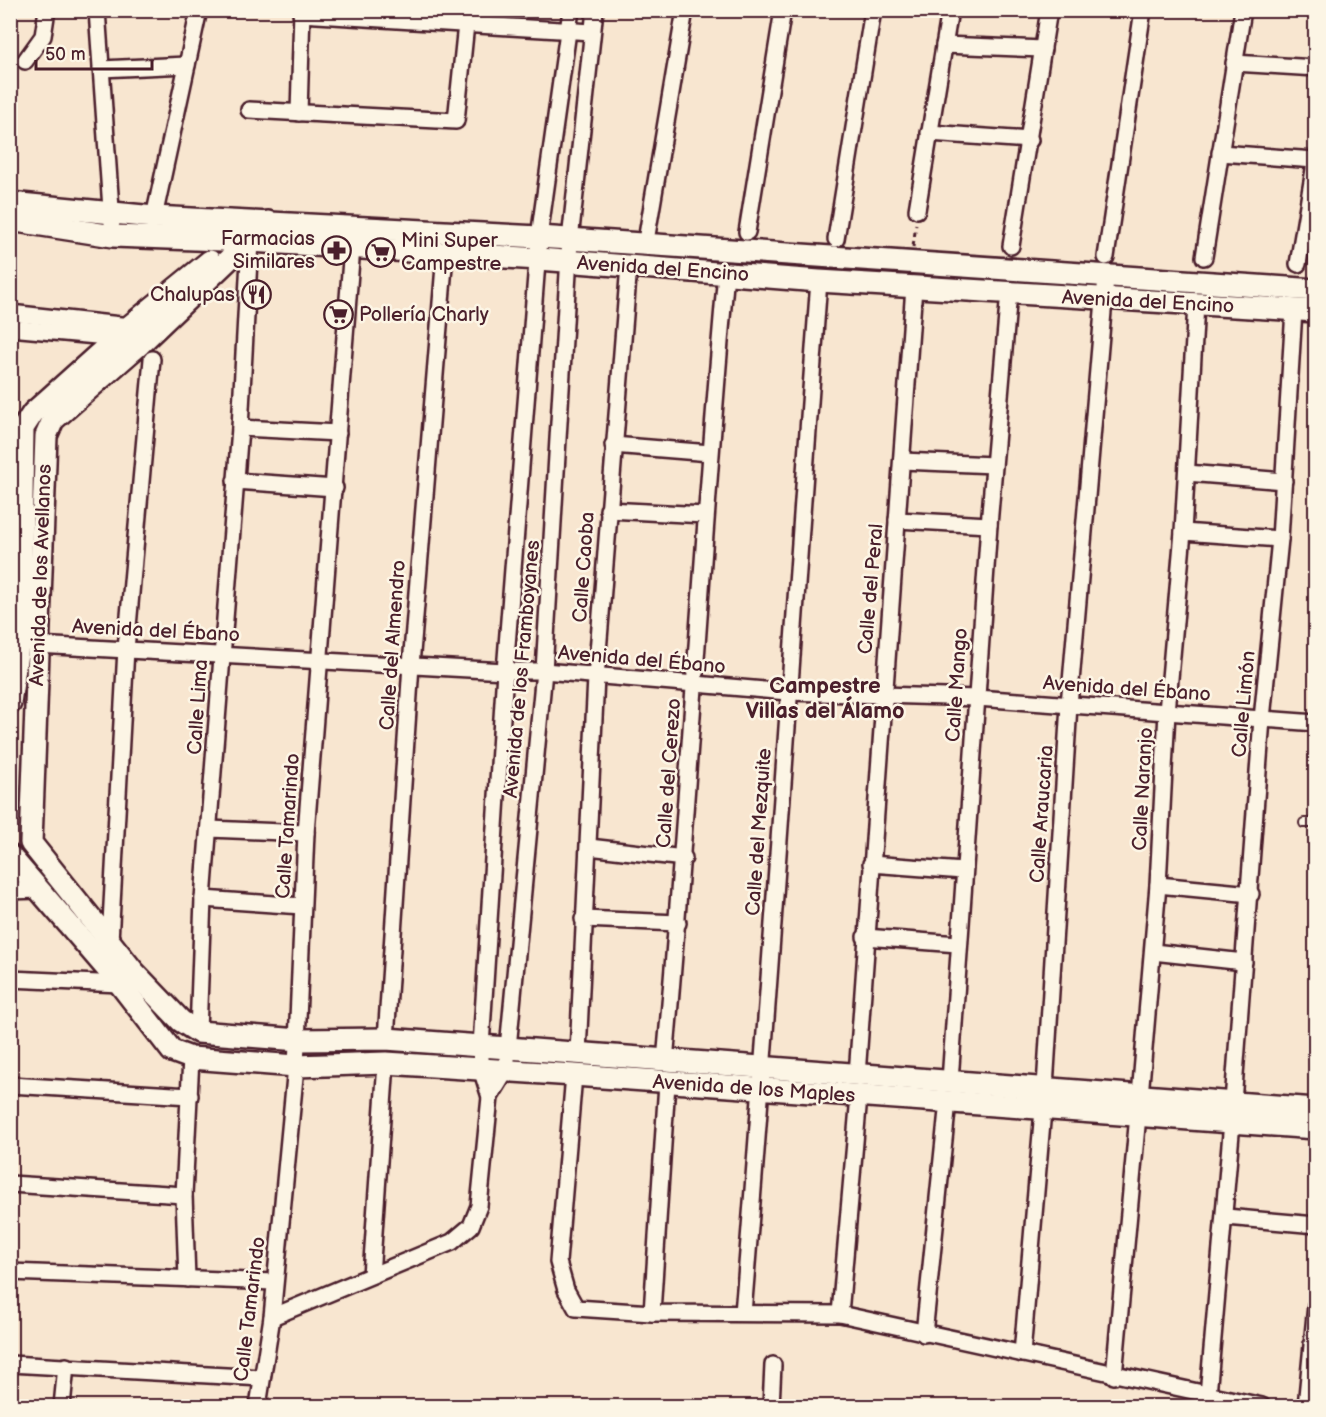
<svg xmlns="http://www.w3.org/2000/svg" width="1326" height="1417" font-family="'Balsamiq Sans',sans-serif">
  <rect width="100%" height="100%" fill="#f8e6d0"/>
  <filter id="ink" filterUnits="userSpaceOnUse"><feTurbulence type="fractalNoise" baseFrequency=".0167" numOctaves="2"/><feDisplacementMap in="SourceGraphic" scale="12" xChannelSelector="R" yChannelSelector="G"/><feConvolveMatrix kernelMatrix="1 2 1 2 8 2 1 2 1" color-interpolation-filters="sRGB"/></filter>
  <g filter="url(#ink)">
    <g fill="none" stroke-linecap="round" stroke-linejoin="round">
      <defs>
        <path id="lane" d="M1304,823H1316"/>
        <g id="street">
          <path d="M97,10L112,223"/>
          <path d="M301,14L592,32"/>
          <path d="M944,45L1043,49"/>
          <path d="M25,61L43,36L47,10"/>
          <path d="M1234,63L1316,68"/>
          <path d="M101,69L187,65"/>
          <path d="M249,110L456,121L466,24"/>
          <path d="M299,113L302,10"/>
          <path d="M929,133L1030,140"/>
          <path d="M1220,153L1315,160"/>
          <path d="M917,210L950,10"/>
          <path d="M154,217L199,10"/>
          <path d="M747,232L783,10"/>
          <path d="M647,235L685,10"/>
          <path d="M836,239L873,10"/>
          <path d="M1011,246L1049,10"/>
          <path d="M1106,257L1143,10"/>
          <path d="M1204,257L1243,10"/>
          <path d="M1298,264L1316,158"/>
          <path d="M10,313L130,326"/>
          <path d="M10,328L118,338"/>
          <path d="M240,428L338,433"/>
          <path d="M613,445L710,453"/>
          <path d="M902,461L994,465"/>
          <path d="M1187,473L1284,481"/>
          <path d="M235,481L335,488"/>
          <path d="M608,510L705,515"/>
          <path d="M897,520L989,525"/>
          <path d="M1183,532L1280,539"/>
          <path d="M37,645L505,671H544L788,692L977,698L1316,723"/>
          <path d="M209,829L306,833"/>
          <path d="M589,847L684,858"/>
          <path d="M871,864L963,871"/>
          <path d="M1158,885L1251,894"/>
          <path d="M10,891L39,890"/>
          <path d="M203,899L302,906"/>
          <path d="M583,919L678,923"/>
          <path d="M865,937L958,944"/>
          <path d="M110,941L126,649L152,359"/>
          <path d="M1153,952L1244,962"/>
          <path d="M10,979L120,984L125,980"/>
          <path d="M198,1032L203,899L240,428L250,241"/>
          <path d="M386,1039L411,665L445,254"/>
          <path d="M578,1053L596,677L629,265"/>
          <path d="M665,1061C689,798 702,535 726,273"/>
          <path d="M574,1075L558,1262L566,1290L576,1308L652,1313L840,1314L1262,1406"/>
          <path d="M857,1075L914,287"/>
          <path d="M950,1081L989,525L1009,292"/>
          <path d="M10,1085L190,1096"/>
          <path d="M1140,1096L1158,885L1167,712L1183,532L1196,304"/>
          <path d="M490,1097L481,1069V1046L505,671L539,237L571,10"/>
          <path d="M1233,1102L1262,719L1280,539L1294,310"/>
          <path d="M10,1184L184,1195"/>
          <path d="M1226,1217L1316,1225"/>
          <path d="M10,1272L274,1282"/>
          <path d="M371,1275L386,1063"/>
          <path d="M187,1279L184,1195L191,1058"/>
          <path d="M652,1313L667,1083"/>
          <path d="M743,1313C772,969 793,625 819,281"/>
          <path d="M840,1314L859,1096"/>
          <path d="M272,1317L452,1242L471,1226L479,1206L490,1097L506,1071L508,1048L544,671L570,240L595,10"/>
          <path d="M924,1334L948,1101"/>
          <path d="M1022,1354L1045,1087L1069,705L1106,277"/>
          <path d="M10,1364L262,1378"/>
          <path d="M1114,1376L1138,1115"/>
          <path d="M1208,1395L1232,1122"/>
          <path d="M62,1406L66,1366"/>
          <path d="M258,1406L272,1317L296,1066L306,833L352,247"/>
          <path d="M771,1406L773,1365"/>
          <path d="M1306,1406L1316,1305"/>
        </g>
        <g id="secondary">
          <path d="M10,203L154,217L539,237L1316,290"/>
          <path d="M10,220L113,236L250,241L539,259L819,281L1316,311"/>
          <path d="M268,222L140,344L53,420L46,436L31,843L134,972L181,1021L198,1032L299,1040L386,1039L481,1046L1316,1109"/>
          <path d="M10,703L20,631L23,428L33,413L130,326L210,261"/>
          <path d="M10,856L120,984L172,1051L191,1058L296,1066L386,1063L574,1075L1316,1128"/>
        </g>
      </defs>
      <use href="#lane" stroke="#4a1f2b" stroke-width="12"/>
      <use href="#street" stroke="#4a1f2b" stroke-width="20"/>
      <use href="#secondary" stroke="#4a1f2b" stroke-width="26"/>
      <path stroke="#4a1f2b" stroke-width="3" stroke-dasharray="6 4.5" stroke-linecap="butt" d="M913,247L916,224"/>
      <use href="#lane" stroke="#fcf5e5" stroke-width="8"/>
      <use href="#street" stroke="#fcf5e5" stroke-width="15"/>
      <use href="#secondary" stroke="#fcf5e5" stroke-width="21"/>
    </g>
  </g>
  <defs>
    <symbol id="pharmacy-ring" viewBox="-11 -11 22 22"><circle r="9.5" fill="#fcf5e5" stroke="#4a1f2b" stroke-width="1.5"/><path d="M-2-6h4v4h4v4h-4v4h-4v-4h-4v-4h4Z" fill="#4a1f2b"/></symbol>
    <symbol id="supermarket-ring" viewBox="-11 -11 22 22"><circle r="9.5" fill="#fcf5e5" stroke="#4a1f2b" stroke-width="1.5"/><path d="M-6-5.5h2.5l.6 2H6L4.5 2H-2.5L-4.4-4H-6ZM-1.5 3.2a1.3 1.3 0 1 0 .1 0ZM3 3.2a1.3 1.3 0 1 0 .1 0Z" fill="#4a1f2b"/></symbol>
    <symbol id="restaurant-ring" viewBox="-11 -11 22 22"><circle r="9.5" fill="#fcf5e5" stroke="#4a1f2b" stroke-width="1.5"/><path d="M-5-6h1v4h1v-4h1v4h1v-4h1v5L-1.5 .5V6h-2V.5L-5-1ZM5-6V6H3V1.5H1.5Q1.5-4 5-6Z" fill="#4a1f2b"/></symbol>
  </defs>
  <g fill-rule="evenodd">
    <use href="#pharmacy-ring" x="320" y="234" width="33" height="33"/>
    <use href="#supermarket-ring" x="364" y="236" width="33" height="33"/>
    <use href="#restaurant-ring" x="240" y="278" width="33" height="33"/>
    <use href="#supermarket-ring" x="322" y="298" width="33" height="33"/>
  </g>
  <g text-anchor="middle" stroke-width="5" stroke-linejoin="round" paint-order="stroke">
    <g font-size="20" fill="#4a1f2b" stroke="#fcf5e5" text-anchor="end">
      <text x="315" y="245">Farmacias<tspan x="315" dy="23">Similares</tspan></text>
      <text x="401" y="247" text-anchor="start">Mini Super<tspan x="401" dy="23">Campestre</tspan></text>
      <text x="235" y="301">Chalupas</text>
      <text x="359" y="321" text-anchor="start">Pollería Charly</text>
    </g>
    <g font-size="20" fill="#4a1f2b" stroke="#fcf5e5">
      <text transform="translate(663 268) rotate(4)" y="7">Avenida del Encino</text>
      <text transform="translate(1148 301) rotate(3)" y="7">Avenida del Encino</text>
      <text transform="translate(583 567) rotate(-86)" y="7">Calle Caoba</text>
      <text transform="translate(40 575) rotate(-88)" y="7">Avenida de los Avellanos</text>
      <text transform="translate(870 589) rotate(-85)" y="7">Calle del Peral</text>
      <text transform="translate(156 630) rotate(3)" y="7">Avenida del Ébano</text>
      <text transform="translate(392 645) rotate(-86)" y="7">Calle del Almendro</text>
      <text transform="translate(642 659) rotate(5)" y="7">Avenida del Ébano</text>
      <text transform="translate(521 669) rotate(-85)" y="7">Avenida de los Framboyanes</text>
      <text transform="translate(956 685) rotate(-86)" y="7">Calle Mango</text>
      <text transform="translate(1127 688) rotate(4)" y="7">Avenida del Ébano</text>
      <text transform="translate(1243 704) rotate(-85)" y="7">Calle Limón</text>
      <text transform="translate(197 707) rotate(-86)" y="7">Calle Lima</text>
      <text transform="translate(668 773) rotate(-86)" y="7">Calle del Cerezo</text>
      <text transform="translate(1142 789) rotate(-87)" y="7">Calle Naranjo</text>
      <text transform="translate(1041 814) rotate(-86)" y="7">Calle Araucaria</text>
      <text transform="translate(287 826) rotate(-86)" y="7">Calle Tamarindo</text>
      <text transform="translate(758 832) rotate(-86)" y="7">Calle del Mezquite</text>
      <text transform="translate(754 1088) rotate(4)" y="7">Avenida de los Maples</text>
      <text transform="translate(249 1309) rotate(-83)" y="7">Calle Tamarindo</text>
    </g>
    <g font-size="22" font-weight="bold" fill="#4a1f2b" stroke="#fcf5e5">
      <text x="825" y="693">Campestre<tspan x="825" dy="25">Villas del Álamo</tspan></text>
    </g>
  </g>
  <rect width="1326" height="1417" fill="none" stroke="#fcf5e5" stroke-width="36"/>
  <rect x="18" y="18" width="1290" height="1381" fill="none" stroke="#4a1f2b" stroke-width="2" filter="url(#ink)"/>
  <path d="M36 60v9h116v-9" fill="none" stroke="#4a1f2b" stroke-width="3"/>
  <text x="45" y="60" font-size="18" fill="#4a1f2b" stroke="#fcf5e5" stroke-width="4.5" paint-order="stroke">50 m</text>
</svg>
